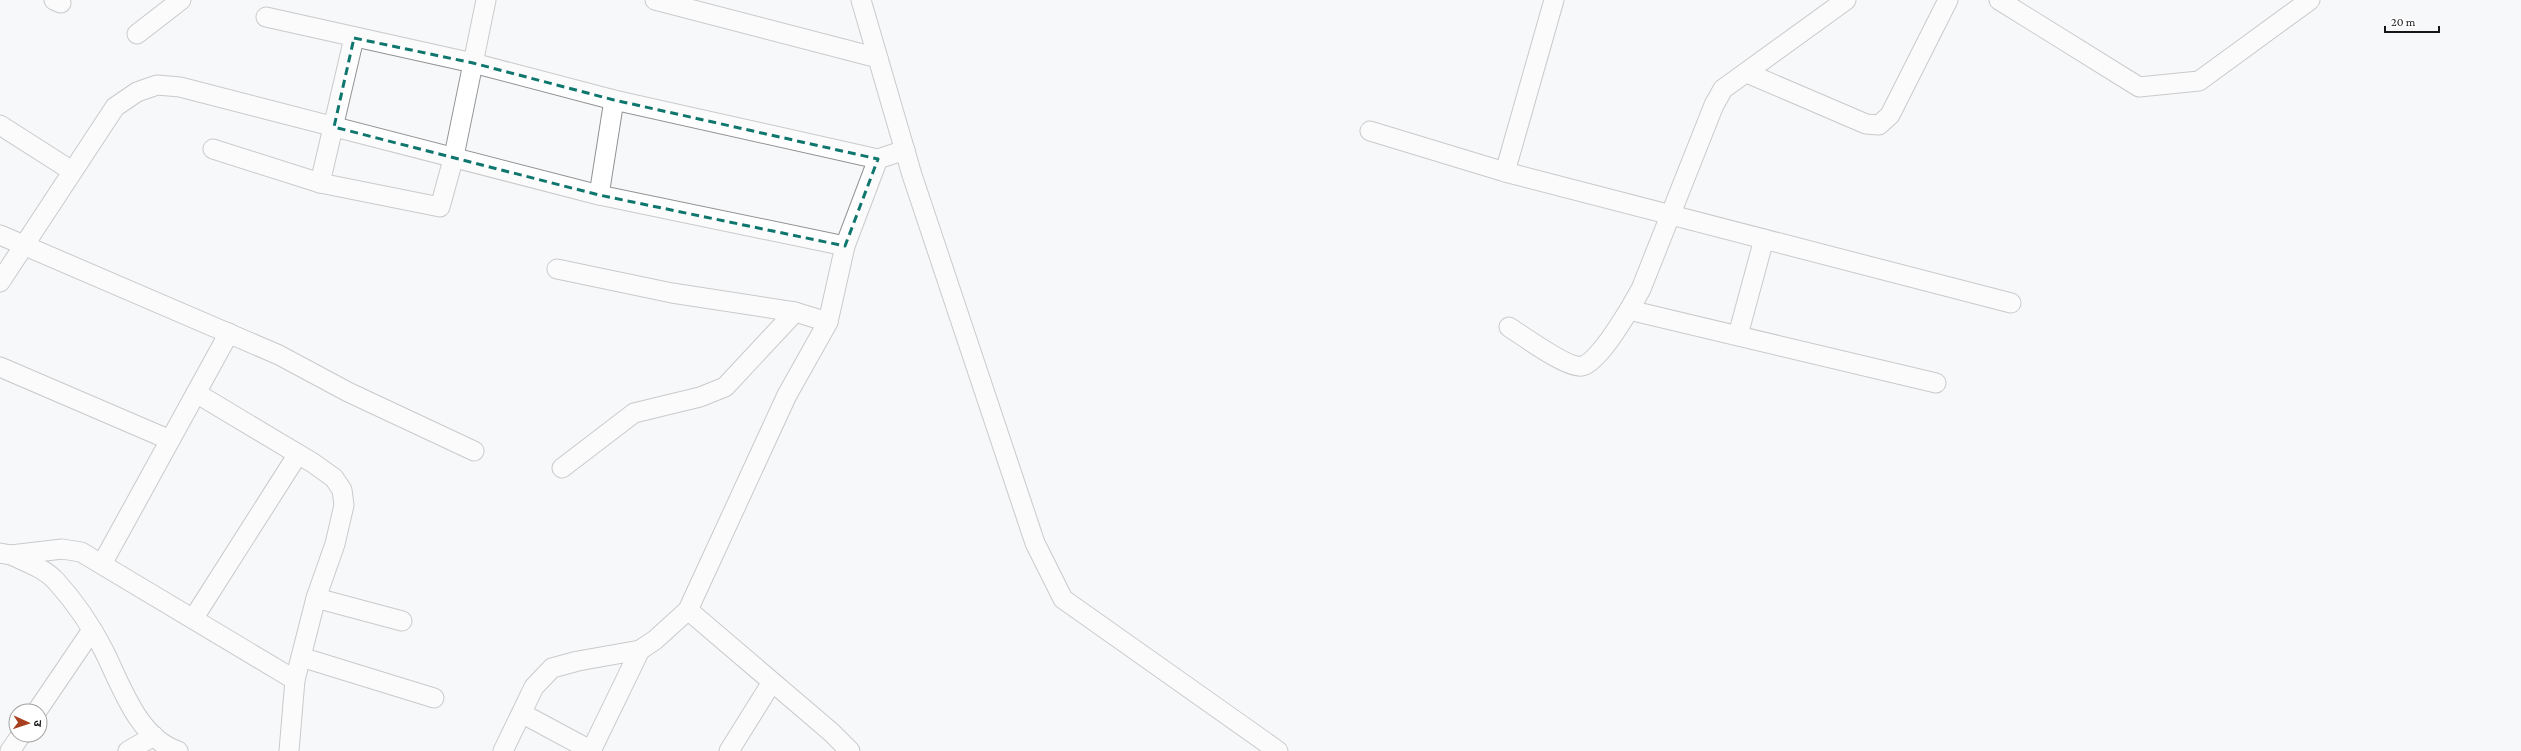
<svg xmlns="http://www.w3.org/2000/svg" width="2521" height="751" font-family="'Crimson Pro','Noto Sans Devanagari',serif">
  <rect width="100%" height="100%" fill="#f7f8fa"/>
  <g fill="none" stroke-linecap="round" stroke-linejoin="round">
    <defs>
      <g id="minor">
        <path d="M54,0L61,3"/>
        <path d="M655,0L878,58"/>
        <path d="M861,0L912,175L1035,543L1063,599L1278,751"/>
        <path d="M1999,0L2139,87L2199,81L2310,0"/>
        <path d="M266,17L473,63L614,100L878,159"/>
        <path d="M137,34L181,0"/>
        <path d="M1747,73L1866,124L1879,125L1890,115L1948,0"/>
        <path d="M0,125L72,171"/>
        <path d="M1370,131L1505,172L2011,303"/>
        <path d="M213,149L320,183L440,207L454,156L486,0"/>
        <path d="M1505,172L1554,0"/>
        <path d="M320,183L354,38"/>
        <path d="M599,195L614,100"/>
        <path d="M0,235L279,355L348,392L474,451"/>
        <path d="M557,269L672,293L795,312L828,322"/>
        <path d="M0,282L115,107L137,92L157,85L180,87L599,195L845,246"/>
        <path d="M1629,310L1936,383"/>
        <path d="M1509,327C1523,336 1568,369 1582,366C1599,363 1632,306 1641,289L1714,105L1723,89L1846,0"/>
        <path d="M1738,335L1764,239"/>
        <path d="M0,367L170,440"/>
        <path d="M196,393L313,463L334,478L342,490L344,505L335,544L316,598L295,680"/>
        <path d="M562,468L634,413L700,397L725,387L795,312"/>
        <path d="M0,553L11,555L62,549L81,552L295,680L289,751"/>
        <path d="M11,555C26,562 44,568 56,581C74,601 92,627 104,651C121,685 138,738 178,751"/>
        <path d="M102,564L229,333"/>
        <path d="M316,598L402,621"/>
        <path d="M688,610L831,732L850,751"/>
        <path d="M193,619L298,454"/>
        <path d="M301,657L434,698"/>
        <path d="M37,711L92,630"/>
        <path d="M523,714L592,751"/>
        <path d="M10,751L21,735"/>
        <path d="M128,751L154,736"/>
        <path d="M503,751L534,687L552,668L578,661L640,650L655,640L688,610L787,395L828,322L845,246L878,159L905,150"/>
        <path d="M591,751L640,650"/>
        <path d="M729,751L772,682"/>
      </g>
    </defs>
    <use href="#minor" stroke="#929395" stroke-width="21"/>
    <use href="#minor" stroke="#fff" stroke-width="19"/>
  </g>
  <path d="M0 0H2521V751H0ZM354,38L473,63L614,100L878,159L845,246L599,195L334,127Z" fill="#f7f8fa" fill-opacity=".55" fill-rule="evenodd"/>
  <path fill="none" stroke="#0f766e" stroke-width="3" stroke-dasharray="8 5" stroke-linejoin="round" d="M354,38L473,63L614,100L878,159L845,246L599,195L334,127Z"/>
  <g transform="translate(28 723) rotate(93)"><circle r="19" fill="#ffffff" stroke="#a2a2a2"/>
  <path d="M0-3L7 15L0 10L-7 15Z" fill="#a8401f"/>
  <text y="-6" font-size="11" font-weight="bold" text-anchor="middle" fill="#161617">उ</text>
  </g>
  <path d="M2385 26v6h54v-6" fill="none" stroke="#161617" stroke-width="2"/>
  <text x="2391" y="26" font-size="12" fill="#161617" stroke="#ffffff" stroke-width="3" paint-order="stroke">20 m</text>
</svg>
